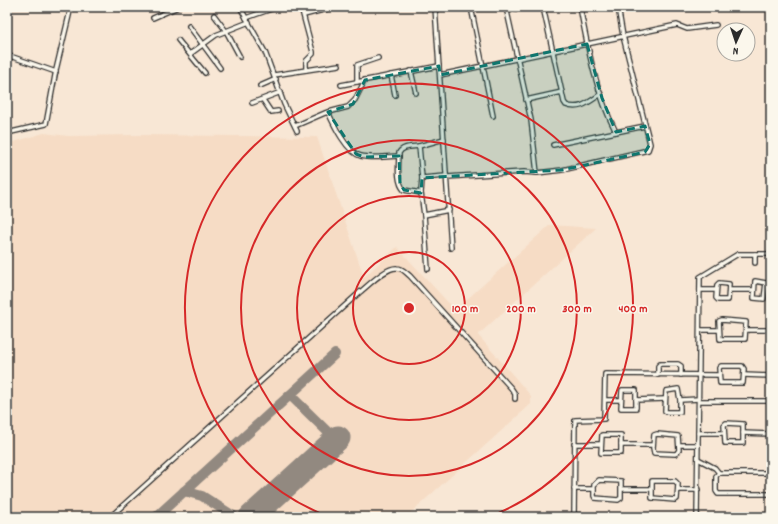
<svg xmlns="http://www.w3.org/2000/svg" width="778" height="524" font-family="Dekko,sans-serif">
  <rect width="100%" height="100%" fill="#f8e7d5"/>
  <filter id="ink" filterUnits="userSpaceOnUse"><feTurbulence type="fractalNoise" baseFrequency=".025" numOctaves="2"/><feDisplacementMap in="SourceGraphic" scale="8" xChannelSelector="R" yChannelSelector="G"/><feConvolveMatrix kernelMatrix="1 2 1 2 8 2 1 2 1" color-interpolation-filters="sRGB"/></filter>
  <g filter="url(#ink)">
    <path fill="#f6dcc5" d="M44,133L68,136L138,135L317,137L364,277L397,247L455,310L550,225L596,228L478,335L531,396V404L406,517H7V144Z"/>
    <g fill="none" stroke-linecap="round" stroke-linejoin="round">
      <g stroke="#928980" stroke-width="10">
        <path d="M290,395L336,440"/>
        <path d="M184,491L202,496L235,517"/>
        <path d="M156,517L335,354"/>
      </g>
      <path stroke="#928980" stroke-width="25" d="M251,517L338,438"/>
      <defs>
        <g id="street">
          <path d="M240,7L265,52L284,104L297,131"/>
          <path d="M301,7L313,52V54L306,61V70"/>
          <path d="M435,7L451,248"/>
          <path d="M471,7L493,116"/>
          <path d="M506,7L531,120L537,173"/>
          <path d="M543,7L564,102L566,105C580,111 590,101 601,94"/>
          <path d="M580,7C588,49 596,93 616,132"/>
          <path d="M507,11L528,7"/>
          <path d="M214,15L226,31L240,57"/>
          <path d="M304,15L327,9"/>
          <path d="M153,18L178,7"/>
          <path d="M246,18L277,7"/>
          <path d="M189,26L220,68"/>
          <path d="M178,40L205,73"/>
          <path d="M190,54L216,35L249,22"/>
          <path d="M7,55L56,72"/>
          <path d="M411,71L416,93"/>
          <path d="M274,75L339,65"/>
          <path d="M391,75L395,95"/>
          <path d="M440,75L677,25L687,29L716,25"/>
          <path d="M357,82V65L378,58"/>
          <path d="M341,85L439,66"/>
          <path d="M260,86L276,79"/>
          <path d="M263,100L271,112L278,111"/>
          <path d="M526,100L562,92"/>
          <path d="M252,103L281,92"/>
          <path d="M328,112C334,125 347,153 361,156C373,159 387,156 399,156"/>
          <path d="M295,126L325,113L348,107L355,100L365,80"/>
          <path d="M7,133L46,124L56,70L71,7"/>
          <path d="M444,139L419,146L422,178L446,176"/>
          <path d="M553,145L645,126"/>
          <path d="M419,146C412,147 402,146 399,153C399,164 396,181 404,190L421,193"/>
          <path d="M447,177L524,172L537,173L562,170L648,150L650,144L623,36L618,7"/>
          <path d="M422,178L421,193L424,215"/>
          <path d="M755,263V254"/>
          <path d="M428,269L424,215L449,210"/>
          <path d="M755,281L766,283L764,299L754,298Z"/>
          <path d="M719,283L729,284L728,300H718L716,298L717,285Z"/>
          <path d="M700,290H716"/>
          <path d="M729,290H753"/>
          <path d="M722,320L746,322L745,339H720L719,321Z"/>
          <path d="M700,330H719"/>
          <path d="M746,330H771"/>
          <path d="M721,366H742L744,369L743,383H720L719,368Z"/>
          <path d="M658,375V366L660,364H678L681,366V375"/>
          <path d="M744,375L771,376"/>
          <path d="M678,389L680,400V412H667L665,411L666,391Z"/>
          <path d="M622,390H636V408H621Z"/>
          <path d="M605,400H621"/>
          <path d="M636,400L665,399"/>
          <path d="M680,400L699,399"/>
          <path d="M699,401H771"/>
          <path d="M726,423L743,424V443H725L724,425Z"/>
          <path d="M698,433H724"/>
          <path d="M743,433L771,434"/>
          <path d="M602,435H621V453H601Z"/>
          <path d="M654,435L657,434L678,436L679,450L677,453L675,454L654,453L653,448Z"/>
          <path d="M574,444H601"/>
          <path d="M621,445H653"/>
          <path d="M679,445H698"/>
          <path d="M698,459L715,468L719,473"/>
          <path d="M719,473L716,476V491L718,494H771"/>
          <path d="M719,473H771"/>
          <path d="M599,480L621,481V498L618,500L595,498L594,496V485Z"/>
          <path d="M652,481H675L678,484L677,499L675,500L652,498Z"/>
          <path d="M574,489H594"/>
          <path d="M622,489H651"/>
          <path d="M678,490H698"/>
          <path d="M110,517L360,292C369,285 386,267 397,268C403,268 406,273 410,276L511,388L515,394V399"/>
          <path d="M600,517L574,515L575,420L604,419L605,374L719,375"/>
          <path d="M697,517L700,277L738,254H771"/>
        </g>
      </defs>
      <use href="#street" stroke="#2b2b2b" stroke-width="6"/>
      <use href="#street" stroke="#fbf7ec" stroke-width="3.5"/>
    </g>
  </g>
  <path fill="#0f766e" fill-opacity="0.2" stroke="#0f766e" stroke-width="3" stroke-dasharray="8 5" stroke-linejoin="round" d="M587,44L602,98L616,132L645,126L650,144L645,152L562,170L422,178L421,193L404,190L400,183L399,156L364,157L356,154L328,112L353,104L365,80L439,66L440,75Z"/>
  <g fill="none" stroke="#d62828" stroke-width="2">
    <circle cx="409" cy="308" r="56"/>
    <circle cx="409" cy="308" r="112"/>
    <circle cx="409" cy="308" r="168"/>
    <path d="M327 516A224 224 0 1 1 491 516"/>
  </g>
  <circle cx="409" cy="308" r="6" fill="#d62828" stroke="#fbf7ec" stroke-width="2"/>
  <g font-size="12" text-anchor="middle" font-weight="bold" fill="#d62828" stroke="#fbf7ec" stroke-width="3" stroke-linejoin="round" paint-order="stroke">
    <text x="465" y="312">100 m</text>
    <text x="521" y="312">200 m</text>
    <text x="577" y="312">300 m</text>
    <text x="633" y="312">400 m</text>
  </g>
  <rect width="778" height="524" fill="none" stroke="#fbf7ec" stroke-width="24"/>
  <rect x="12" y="12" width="754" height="500" fill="none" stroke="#2b2b2b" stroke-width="1.5" filter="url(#ink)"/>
  <g transform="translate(736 42) rotate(183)"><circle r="19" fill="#fbf7ec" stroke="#a8a59f"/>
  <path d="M0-3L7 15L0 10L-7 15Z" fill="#2b2b2b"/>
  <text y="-6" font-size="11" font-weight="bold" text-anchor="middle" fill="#2b2b2b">N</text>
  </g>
</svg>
